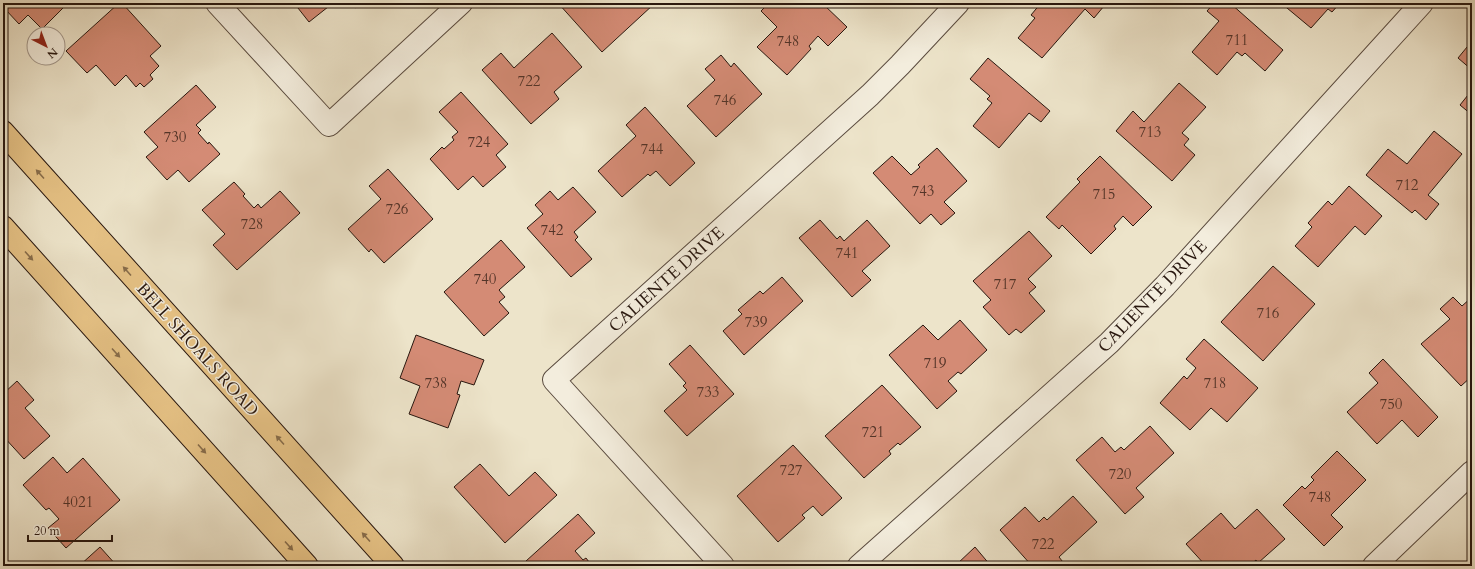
<svg xmlns="http://www.w3.org/2000/svg" width="1475" height="569" font-family="Cardo,serif">
  <rect width="100%" height="100%" fill="#ede4ca"/>
  <filter id="stains"><feTurbulence type="fractalNoise" baseFrequency=".005" numOctaves="4"/><feColorMatrix values="0 0 0 0 .2 0 0 0 0 .09 0 0 0 0 .02 0 0 0 .5 -.17"/></filter>
  <radialGradient id="worn" r=".72"><stop offset=".6" stop-color="#630" stop-opacity="0"/><stop offset="1" stop-color="#630" stop-opacity=".3"/></radialGradient>
  <g fill="#d48b75" stroke="#28170f">
    <path d="M11,3H68L42,29L28,15L19,24L5,9Z"/>
    <path d="M119,3H122L161,46L150,56L159,66L150,75L153,79L144,87L140,83L136,87L126,75L115,86L96,65L87,73L66,51Z"/>
    <path d="M294,3H333L309,22Z"/>
    <path d="M351,3H361L355,8Z"/>
    <path d="M558,3H653L654,4L602,52Z"/>
    <path d="M769,3H822L847,27L828,46L818,36L809,46L811,49L787,75L757,47L777,27L761,11Z"/>
    <path d="M859,3H867L863,7Z"/>
    <path d="M1041,3H1100L1104,6L1094,18L1085,9L1042,58L1018,38L1035,18L1031,15Z"/>
    <path d="M1214,3H1230L1283,50L1265,71L1245,53L1242,56L1237,52L1217,75L1192,52L1219,21L1207,11Z"/>
    <path d="M1281,3H1340L1332,12L1328,9L1311,28Z"/>
    <path d="M552,33L582,67L554,92L559,99L531,124L482,70L501,53L514,68Z"/>
    <path d="M1472,41V70L1458,58Z"/>
    <path d="M721,55L731,67L734,63L762,94L716,137L687,106L715,80L705,69Z"/>
    <path d="M988,58L1050,111L1041,122L1029,113L999,148L973,126L992,103L987,99L990,96L970,79Z"/>
    <path d="M1179,83L1206,107L1182,133L1189,139L1184,145L1195,155L1172,181L1116,131L1133,111L1144,122Z"/>
    <path d="M196,85L216,107L196,125L201,130L198,133L208,144L209,142L220,154L189,182L178,170L167,180L146,157L158,147L144,132Z"/>
    <path d="M1472,90V115L1460,105Z"/>
    <path d="M461,92L508,144L496,155L506,167L483,187L473,176L458,190L430,159L442,147L444,149L454,140L452,137L458,132L439,112Z"/>
    <path d="M645,107L695,163L670,186L656,171L650,176L648,174L622,197L598,171L636,136L626,125Z"/>
    <path d="M1434,131L1462,154L1428,195L1439,204L1426,220L1415,210L1412,213L1366,175L1388,149L1407,164Z"/>
    <path d="M937,148L967,181L944,202L955,213L941,225L931,214L920,224L873,173L892,156L911,175L920,167L918,165Z"/>
    <path d="M1100,156L1152,207L1133,226L1123,216L1114,226L1116,229L1091,254L1062,225L1059,229L1046,217L1080,182L1077,179Z"/>
    <path d="M388,169L433,219L384,263L371,249L369,252L348,229L381,199L369,186Z"/>
    <path d="M234,182L245,194L243,196L254,208L258,204L261,208L280,191L300,213L237,270L213,245L225,234L202,210Z"/>
    <path d="M1349,186L1382,216L1365,235L1355,226L1318,267L1295,246L1312,227L1308,223L1328,201L1332,205Z"/>
    <path d="M573,187L596,212L574,232L578,237L575,240L592,259L571,277L527,228L543,214L535,205L550,191L558,200Z"/>
    <path d="M820,220L837,239L840,236L844,241L867,220L890,246L862,271L871,280L852,297L799,238Z"/>
    <path d="M1029,231L1052,256L1028,279L1036,287L1029,293L1045,311L1021,333L1016,329L1009,335L983,307L991,300L973,281Z"/>
    <path d="M501,240L525,267L499,290L505,297L499,302L509,313L484,336L444,292Z"/>
    <path d="M1273,266L1315,304L1263,361L1221,322Z"/>
    <path d="M782,277L803,301L744,355L723,331L742,314L738,310L760,291L763,294Z"/>
    <path d="M1453,297L1462,306L1472,297V376L1461,386L1421,344L1450,319L1440,309Z"/>
    <path d="M960,320L987,350L961,374L958,372L948,381L957,391L937,409L889,355L923,325L938,340Z"/>
    <path d="M416,335L484,360L474,385L461,381L457,394L460,395L448,428L409,414L420,386L400,378Z"/>
    <path d="M1204,339L1258,388L1227,422L1211,408L1190,430L1160,403L1184,376L1187,379L1196,368L1186,359Z"/>
    <path d="M690,345L734,394L687,436L664,411L687,390L683,386L686,383L669,364Z"/>
    <path d="M1383,359L1438,417L1418,437L1402,420L1377,444L1347,412L1378,383L1369,373Z"/>
    <path d="M17,381L34,400L25,408L50,436L24,459L3,436V394Z"/>
    <path d="M882,385L921,427L900,445L898,443L889,451L891,454L864,478L825,436Z"/>
    <path d="M1150,426L1174,453L1136,488L1144,497L1125,514L1076,460L1102,437L1115,452L1121,447L1124,450Z"/>
    <path d="M793,445L842,498L822,516L813,506L802,515L805,518L778,542L737,496Z"/>
    <path d="M1337,451L1366,480L1331,515L1343,527L1324,546L1283,505L1302,486L1305,489L1314,480L1311,477Z"/>
    <path d="M53,457L67,473L83,458L120,500L66,548L48,528L59,519L49,508L46,510L23,485Z"/>
    <path d="M480,464L509,496L535,472L557,495L505,543L454,487Z"/>
    <path d="M1073,496L1097,522L1059,557L1066,566H1032L1000,530L1025,507L1039,522L1044,517L1047,520Z"/>
    <path d="M1257,509L1285,539L1258,563L1256,560L1249,566H1206L1186,544L1221,513L1235,529Z"/>
    <path d="M578,514L595,533L575,551L583,560L586,558L592,566H530L526,561Z"/>
    <path d="M100,547L117,566H79Z"/>
    <path d="M975,547L991,566H957L956,565Z"/>
    <path d="M1158,561L1163,566H1152Z"/>
  </g>
  <g fill="none" stroke-linecap="round" stroke-linejoin="round">
    <defs>
      <g id="minor">
        <path d="M217,3L329,125L461,3"/>
        <path d="M723,566L554,380L870,95L900,65L958,3"/>
        <path d="M859,566L1109,343L1165,286L1422,3"/>
        <path d="M1374,566L1472,472"/>
      </g>
      <g id="major">
        <path d="M3,132L393,566"/>
        <path d="M3,227L307,566"/>
      </g>
    </defs>
    <use href="#minor" stroke="#594a3e" stroke-width="24"/>
    <use href="#major" stroke="#28170f" stroke-width="24"/>
    <use href="#minor" stroke="#f3eddd" stroke-width="22"/>
    <use href="#major" stroke="#e6c285" stroke-width="22"/>
  </g>
  <defs><path id="oneway-solid" d="M-6-.8H1V-3.2L6.5 0L1 3.2V.8H-6Z"/></defs>
  <g fill="#876c4a">
    <use href="#oneway-solid" transform="translate(40 174) rotate(-132)"/>
    <use href="#oneway-solid" transform="translate(29 256) rotate(48)"/>
    <use href="#oneway-solid" transform="translate(127 271) rotate(-132)"/>
    <use href="#oneway-solid" transform="translate(116 353) rotate(48)"/>
    <use href="#oneway-solid" transform="translate(280 440) rotate(-132)"/>
    <use href="#oneway-solid" transform="translate(202 449) rotate(48)"/>
    <use href="#oneway-solid" transform="translate(366 537) rotate(-132)"/>
    <use href="#oneway-solid" transform="translate(289 546) rotate(48)"/>
  </g>
  <g text-anchor="middle" stroke-width="3" stroke-linejoin="round" paint-order="stroke">
    <g font-size="15" fill="#533428">
      <text x="1237" y="45">711</text>
      <text x="788" y="46">748</text>
      <text x="529" y="86">722</text>
      <text x="725" y="105">746</text>
      <text x="1150" y="137">713</text>
      <text x="175" y="142">730</text>
      <text x="479" y="147">724</text>
      <text x="652" y="154">744</text>
      <text x="1407" y="190">712</text>
      <text x="923" y="196">743</text>
      <text x="1104" y="199">715</text>
      <text x="397" y="214">726</text>
      <text x="252" y="229">728</text>
      <text x="552" y="235">742</text>
      <text x="847" y="258">741</text>
      <text x="485" y="284">740</text>
      <text x="1005" y="289">717</text>
      <text x="1268" y="318">716</text>
      <text x="756" y="327">739</text>
      <text x="935" y="368">719</text>
      <text x="436" y="388">738</text>
      <text x="1215" y="388">718</text>
      <text x="708" y="397">733</text>
      <text x="1391" y="409">750</text>
      <text x="873" y="437">721</text>
      <text x="791" y="475">727</text>
      <text x="1120" y="479">720</text>
      <text x="1320" y="502">748</text>
      <text x="78" y="507">4021</text>
      <text x="1043" y="549">722</text>
    </g>
    <g font-size="17" fill="#28170f" stroke="#f3eddd">
      <text transform="translate(666 279) rotate(-42)" y="6">CALIENTE DRIVE</text>
      <text transform="translate(1152 296) rotate(-46)" y="6">CALIENTE DRIVE</text>
      <text transform="translate(198 349) rotate(48)" y="6">BELL SHOALS ROAD</text>
    </g>
  </g>
  <rect width="1475" height="569" fill="none" stroke="#ede4ca" stroke-width="16"/>
  <rect x="4" y="4" width="1467" height="561" fill="none" stroke="#28170f" stroke-width="2"/>
  <rect x="8" y="8" width="1459" height="553" fill="none" stroke="#28170f"/>
  <g transform="translate(46 46) rotate(138)"><circle r="19" fill="#f3eddd" stroke="#a2978b"/>
  <path d="M0-3L7 15L0 10L-7 15Z" fill="#8f2418"/>
  <text y="-6" font-size="11" font-weight="bold" text-anchor="middle" fill="#28170f">N</text>
  </g>
  <path d="M28 535v6h84v-6" fill="none" stroke="#28170f" stroke-width="2"/>
  <text x="34" y="535" font-size="12" fill="#28170f" stroke="#f3eddd" stroke-width="3" paint-order="stroke">20 m</text>
  <rect width="100%" height="100%" filter="url(#stains)"/>
  <rect width="100%" height="100%" fill="url(#worn)"/>
</svg>
